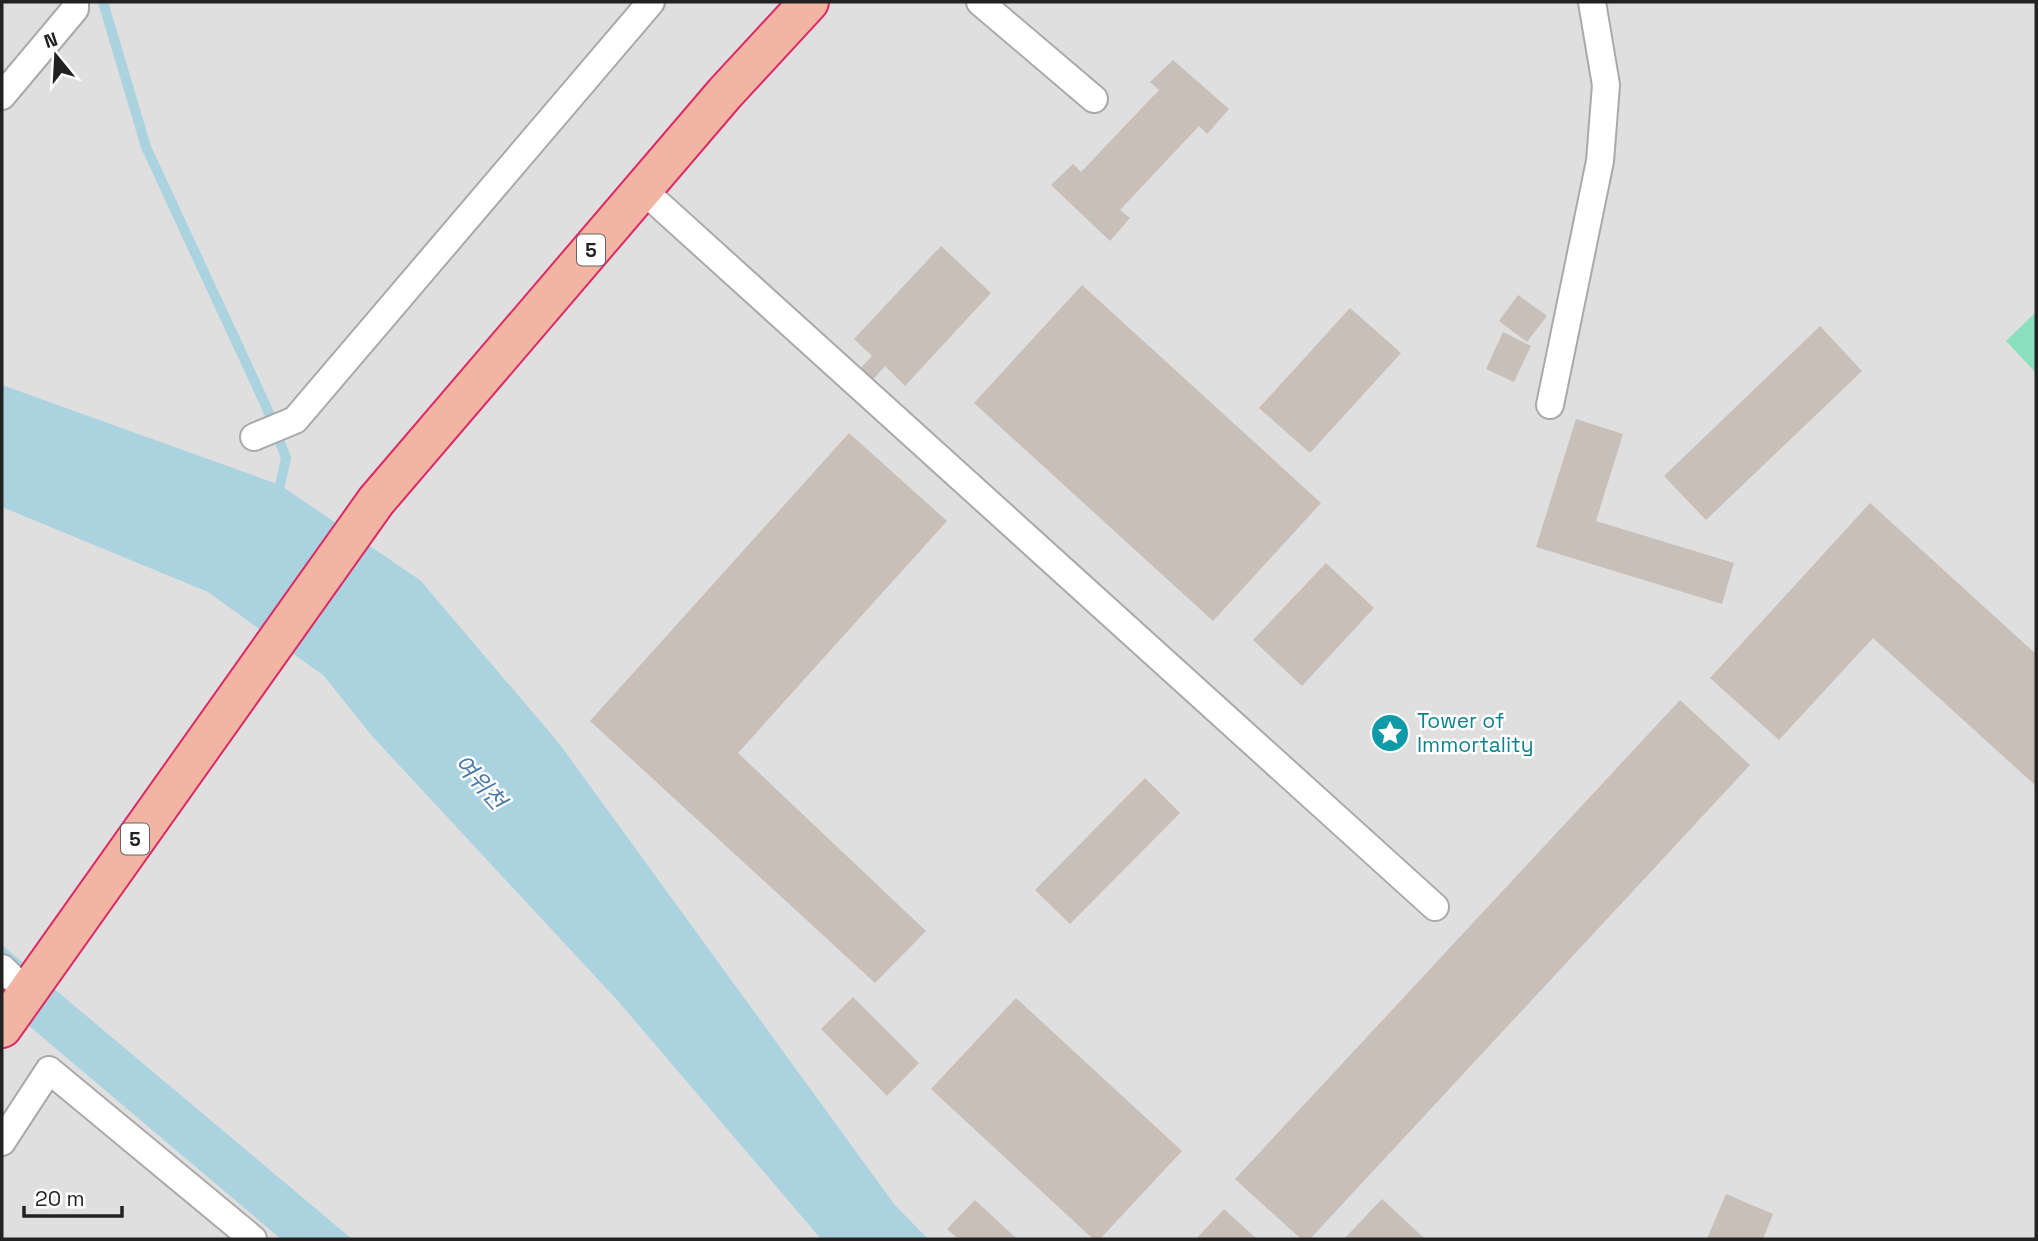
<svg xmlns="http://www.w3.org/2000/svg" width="2038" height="1241" font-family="'Space Grotesk','Noto Sans KR',sans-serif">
  <rect width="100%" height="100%" fill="#f2efe9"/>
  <rect fill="#e0dfdf" x="2" y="2" width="2034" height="1237"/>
  <path fill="#88e0be" d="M2036,312V373L2006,341Z"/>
  <g fill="#aad3df">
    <path d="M2,385L280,485L420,580L558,742L894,1204L928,1239H821L618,1001L372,736L324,676L208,592L2,507Z"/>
    <path d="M2,945L352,1239H281L2,1003Z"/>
  </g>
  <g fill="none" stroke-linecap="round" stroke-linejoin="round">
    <path stroke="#aad3df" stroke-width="10" d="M103,2L146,147L266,406L286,458L280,485"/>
  </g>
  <g fill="#c7bfb8">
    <path d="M1173,60L1229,109L1207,134L1199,126L1120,210L1130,218L1110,241L1051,185L1073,164L1081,172L1159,90L1150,82Z"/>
    <path d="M941,246L991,293L905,386L885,366L869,384L856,373L872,356L854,339Z"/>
    <path d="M1082,285L1321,503L1213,621L974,403Z"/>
    <path d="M1518,295L1547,316L1527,342L1499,321Z"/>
    <path d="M1350,308L1401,353L1310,453L1259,408Z"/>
    <path d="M1820,326L1862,371L1706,520L1664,476Z"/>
    <path d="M1503,332L1531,346L1514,382L1486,369Z"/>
    <path d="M1576,419L1623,434L1596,521L1734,563L1722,604L1536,547Z"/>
    <path d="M849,433L947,521L738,753L926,931L875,983L590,721Z"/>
    <path d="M1870,503L2036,654V786L1873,638L1779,740L1710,678Z"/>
    <path d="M1326,563L1374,608L1302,686L1253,640Z"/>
    <path d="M1680,700L1750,765L1310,1239H1301L1235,1179Z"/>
    <path d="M1145,778L1180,813L1070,924L1035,890Z"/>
    <path d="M853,997L919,1063L887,1096L821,1029Z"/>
    <path d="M1016,998L1182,1151L1100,1239H1093L931,1089Z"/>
    <path d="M1726,1194L1773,1214L1763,1239H1707Z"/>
    <path d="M1382,1199L1425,1239H1344Z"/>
    <path d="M975,1200L1017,1239H958L947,1229Z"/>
    <path d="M1224,1209L1257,1239H1196Z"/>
  </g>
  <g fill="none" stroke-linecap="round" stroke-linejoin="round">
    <defs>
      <g id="minor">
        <path d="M980,2L1094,99"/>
        <path d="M2,96L75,9V2"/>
        <path d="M643,190L1435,907"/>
        <path d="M1550,405L1600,161L1606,85L1592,2"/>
        <path d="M254,437L295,420L651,2"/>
        <path d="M2,968L27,992"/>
        <path d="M2,1142L49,1070L253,1239"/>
      </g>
      <path id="trunk" d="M2,1028L376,501L725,93L809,2"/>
    </defs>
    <use href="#minor" stroke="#a9a9a9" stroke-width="30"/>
    <use href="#trunk" stroke="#dc2a67" stroke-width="42"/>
    <use href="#minor" stroke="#fff" stroke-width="26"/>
    <use href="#trunk" stroke="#f2b4a3" stroke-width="38"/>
  </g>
  <defs>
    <symbol id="sight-disc" viewBox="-11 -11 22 22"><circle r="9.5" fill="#0f9aa8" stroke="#fff"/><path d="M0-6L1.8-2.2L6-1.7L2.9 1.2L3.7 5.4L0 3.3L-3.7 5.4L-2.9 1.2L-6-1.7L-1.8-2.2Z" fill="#fff"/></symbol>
  </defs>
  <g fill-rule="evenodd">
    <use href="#sight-disc" x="1368" y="711" width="44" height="44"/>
  </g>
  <g text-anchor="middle" stroke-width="5" stroke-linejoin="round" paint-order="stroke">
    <g fill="#fff" stroke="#646464" stroke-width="2">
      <rect x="577" y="234.5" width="28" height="31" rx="5"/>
      <rect x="121" y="823.5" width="28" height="31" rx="5"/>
    </g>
    <g font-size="19" font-weight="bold" fill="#222">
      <text x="591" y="257">5</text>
      <text x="135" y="846">5</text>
    </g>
    <g font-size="21" fill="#0d838f" stroke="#fff" text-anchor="start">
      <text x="1417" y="728">Tower of<tspan x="1417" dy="24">Immortality</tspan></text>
    </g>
    <g font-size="23" font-style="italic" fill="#4a7aab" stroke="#fff">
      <text transform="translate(480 782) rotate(48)" y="8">여위천</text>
    </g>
  </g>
  <rect width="2038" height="1241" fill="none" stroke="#222222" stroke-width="7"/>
  <g transform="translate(56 56) rotate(342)" stroke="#ffffff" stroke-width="5" paint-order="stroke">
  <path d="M0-5L12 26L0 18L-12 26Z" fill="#222222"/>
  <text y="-10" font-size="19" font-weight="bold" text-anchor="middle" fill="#222222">N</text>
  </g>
  <path d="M24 1206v10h98v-10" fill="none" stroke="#222222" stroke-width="3.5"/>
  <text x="35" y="1206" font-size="21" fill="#222222" stroke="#ffffff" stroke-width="5" paint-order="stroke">20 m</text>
</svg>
